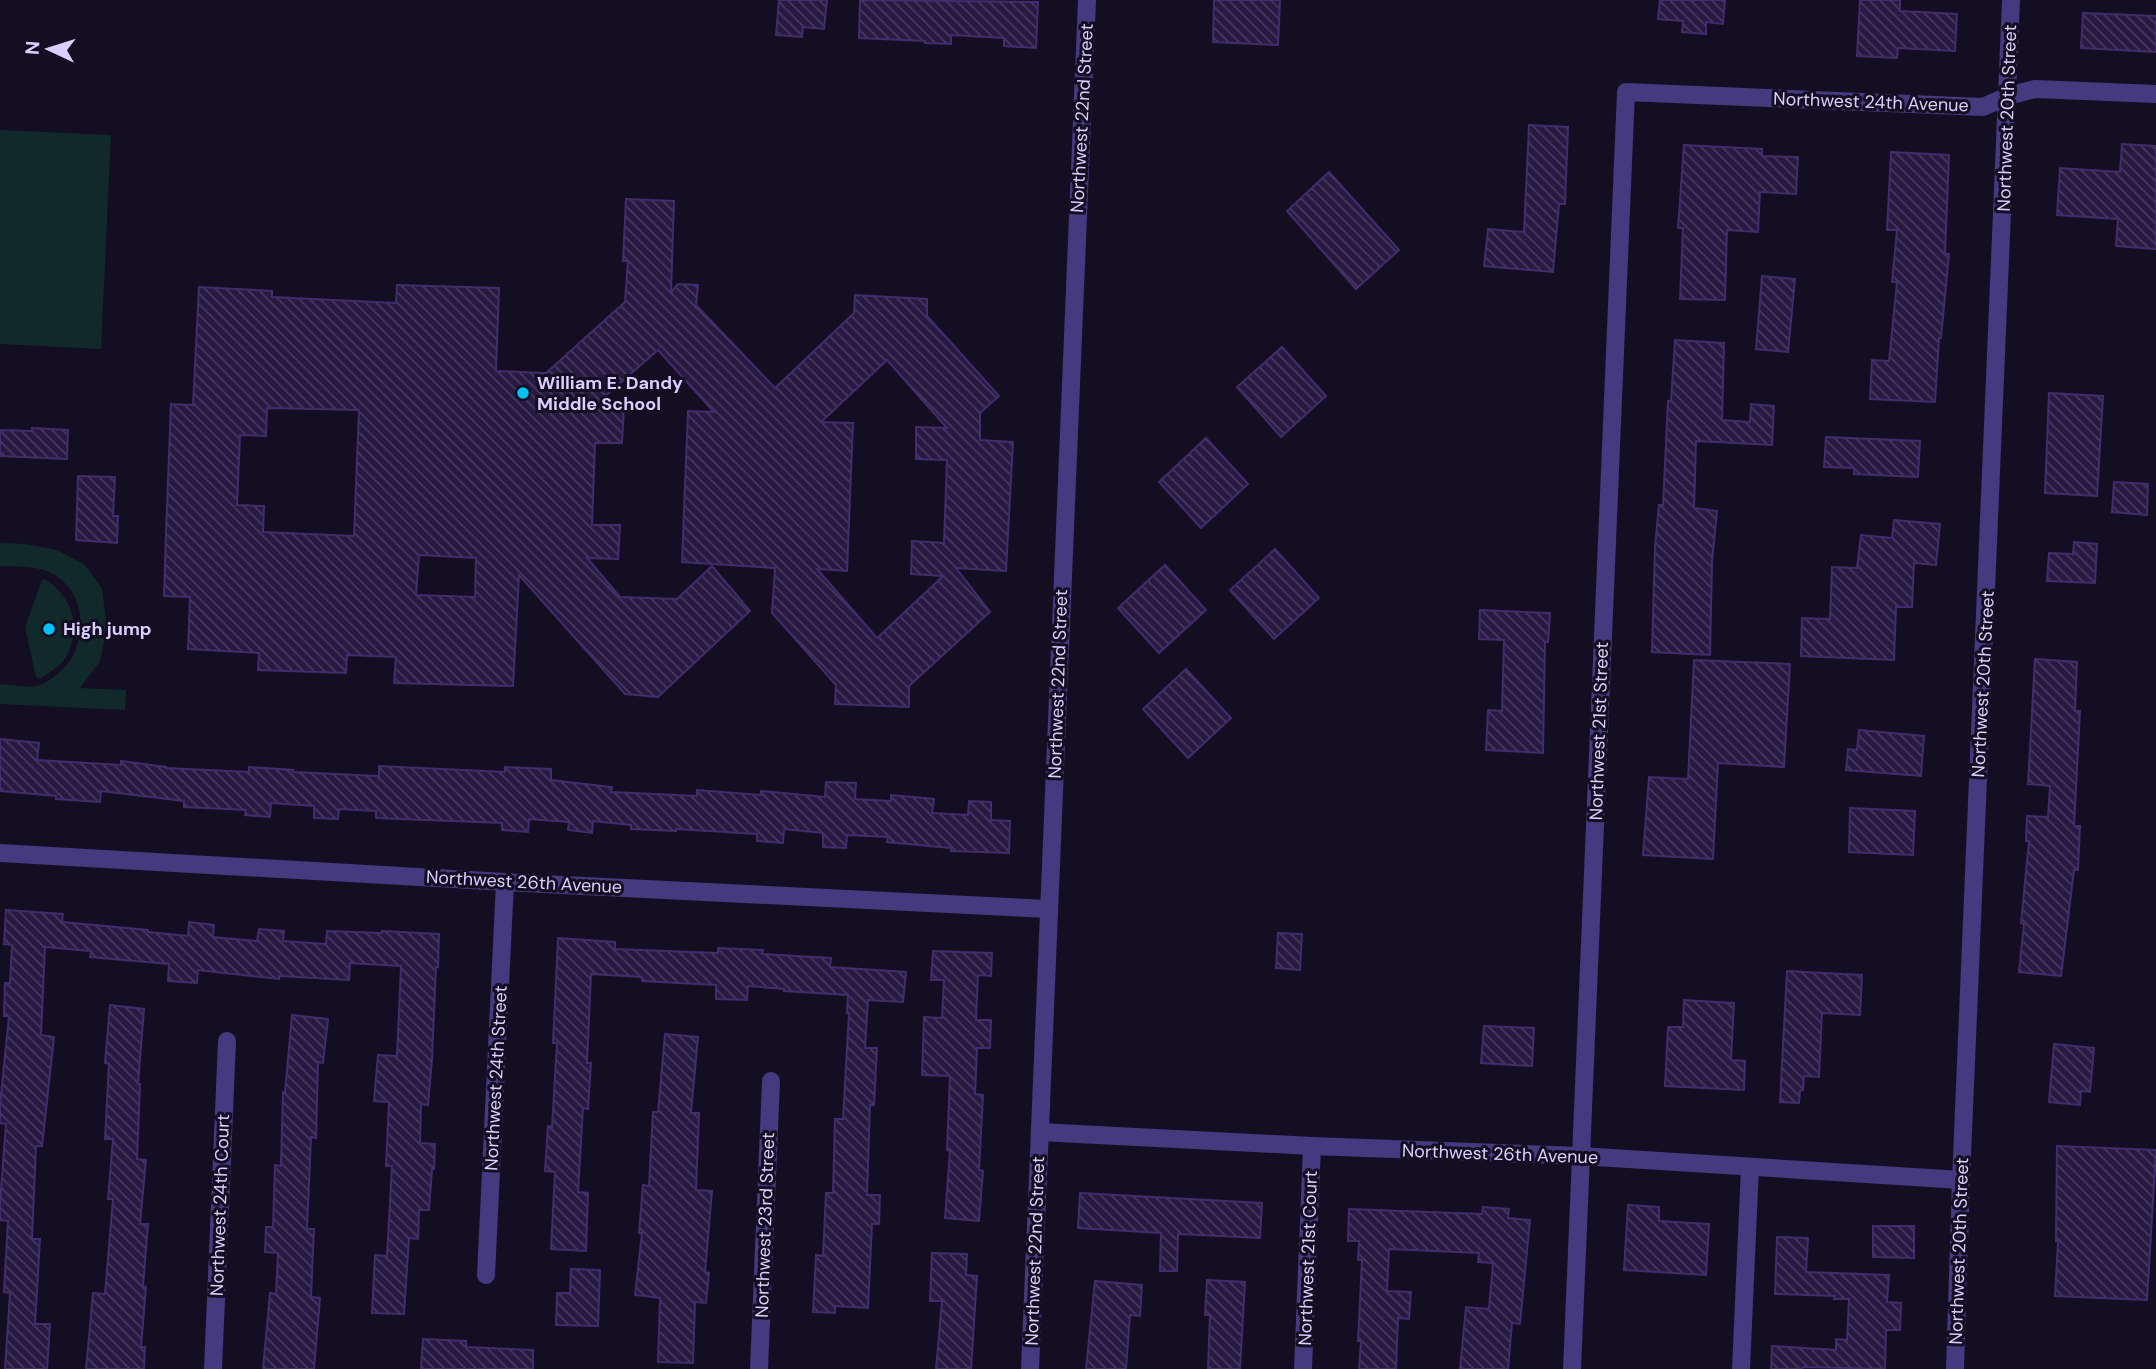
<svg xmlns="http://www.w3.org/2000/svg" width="2156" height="1369" font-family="'DM Sans',sans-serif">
  <defs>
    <pattern id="building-back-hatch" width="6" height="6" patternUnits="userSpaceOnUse" patternTransform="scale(1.75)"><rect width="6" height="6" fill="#271a42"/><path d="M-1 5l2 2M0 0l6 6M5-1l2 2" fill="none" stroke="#463a5e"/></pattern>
  </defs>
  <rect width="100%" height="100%" fill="#140e22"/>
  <g fill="#11292b">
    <path d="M0,130L111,135L101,349L0,344Z"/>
    <path d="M0,543L25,544L57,550L85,565L102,589L107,628L100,661L80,688L126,690L125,710L0,704V684C12,685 26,688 38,686C43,685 48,681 52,678C88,657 92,595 53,574C36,565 18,567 0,566Z"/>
    <path d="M44,579C71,594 83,628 66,657C60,666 49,673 40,679L36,677L25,627L42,580Z"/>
  </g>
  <g fill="url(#building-back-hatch)" stroke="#412c6e" stroke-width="2" fill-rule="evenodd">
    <path d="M779,0H827L824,29L803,27L802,37L776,35Z"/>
    <path d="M860,0L1038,2L1036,48L1004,46V38L951,35V44L925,43V41L859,38Z"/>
    <path d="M1214,0H1280L1278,45L1213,42Z"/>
    <path d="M1660,0H1725L1723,24L1706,22V34L1682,32L1683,21L1658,19Z"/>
    <path d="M1860,0H1900V11L1957,14L1955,51L1898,48L1897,58L1857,56Z"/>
    <path d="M2083,13L2156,16V52L2081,48Z"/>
    <path d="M1529,125L1568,127L1565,204H1559L1553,272L1484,266L1488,229L1524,232Z"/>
    <path d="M2122,144L2156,146V249L2116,246L2118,219L2057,215L2060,168L2120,172Z"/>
    <path d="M1684,145L1762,149V156L1798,157L1796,194L1760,192L1758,232L1727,230L1725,300L1680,299L1683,228H1678Z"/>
    <path d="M1891,152L1949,155L1945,254H1949L1941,338H1939L1935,402L1870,399L1872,360L1889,361L1897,282H1892L1897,230H1887Z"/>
    <path d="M1329,172L1399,250L1356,289L1287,211Z"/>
    <path d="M626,199L674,201L671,292L678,284L698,285L696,305L775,388L854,313L855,295L927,299V316L999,396L980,413V440L1013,442L1006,571L956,568L990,612L909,686V707L835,704L836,685L772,613L775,568L682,562L688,411L714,412L658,350L594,406L624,408L622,443H595L592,525H620L618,559L587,558L620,597L677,599L712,566L750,611L658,697L625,694L519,575L513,686L394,683L396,657L347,655L346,673L258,670L259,653L188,649L190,597L164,596L166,533L171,404L193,405L199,287L272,291V297L396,303L397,285L499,288L496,371L546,373L625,302L628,261H623ZM887,360L947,428L916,427V459L947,460L944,543L912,541L911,574L943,576L877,638L817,569L847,571L853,423L821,422ZM267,408L359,410L354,536L263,532L264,506L237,505L240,435L266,436ZM419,555L476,558L475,597L416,595Z"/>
    <path d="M1762,276L1795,279L1788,352L1756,349Z"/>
    <path d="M1675,340L1724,343L1722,420L1750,422L1751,404L1774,406L1772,445L1696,441L1694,508L1717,511L1712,562L1710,655L1652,652L1655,547L1659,505H1663L1668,401H1671Z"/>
    <path d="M1282,347L1326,396L1281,437L1237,387Z"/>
    <path d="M2049,393L2103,396L2097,496L2045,493Z"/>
    <path d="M32,428L68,430L67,459L0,456V430L32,431Z"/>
    <path d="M1826,437L1920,441L1918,477L1854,474V468L1824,467Z"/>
    <path d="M1206,438L1248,484L1201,528L1159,482Z"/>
    <path d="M78,476L115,477L113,516H118L117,543L76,540Z"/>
    <path d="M2114,482L2148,484L2147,515L2112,512Z"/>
    <path d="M1894,520L1940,524L1936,565L1914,563L1912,607H1896L1894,660L1801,656L1802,618L1830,619L1832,567L1857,568L1861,535L1892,538Z"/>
    <path d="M2074,542L2097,544L2095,583L2047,581L2049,553L2073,554Z"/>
    <path d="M1275,549L1319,598L1274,639L1230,590Z"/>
    <path d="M1165,565L1206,610L1159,653L1118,608Z"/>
    <path d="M1480,610L1550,613L1548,642H1545L1543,753L1486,750L1488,710L1502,711L1504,640L1479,639Z"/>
    <path d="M2035,659L2077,662L2075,711H2080L2074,826H2080L2078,870H2074L2061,976L2019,972L2024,924L2021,923L2029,841H2026L2027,816L2048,817L2050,786L2028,784Z"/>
    <path d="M1694,660L1790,664L1784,767L1718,763L1713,859L1643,855L1649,777L1688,779Z"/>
    <path d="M1186,669L1231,718L1188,758L1143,709Z"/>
    <path d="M1859,730L1924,736L1921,776L1846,770L1848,749L1857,750Z"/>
    <path d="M0,739L39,743L37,760L121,765V761L166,767V768L249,772V767L293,770V772L379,776V766L505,772V767L551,769V780L612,787L611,792L697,796V790L761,795V791L825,797L826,782L856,783L855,799L891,801V795L934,799L932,813L968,815L969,801L991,802V820L1010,821L1009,853L951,851V848L887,842L888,837L847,835L846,848L823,847V833L784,829L783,843L757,841V834L676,829V831L631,829V825L593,821L592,833L568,830L569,822L529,819L528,832L502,830V823L376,818V811L339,809L338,819L314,818V806L271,803L270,817L245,815L246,810L184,807V801L101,791L100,802L56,799V796L0,791Z"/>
    <path d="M1850,808L1915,811L1913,855L1849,852Z"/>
    <path d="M6,910L63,914L62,922L148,930V932L188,936L189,922L214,925L213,937L257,941L259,929L284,931L283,941L326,944L327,931L382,933V931L439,934L438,967H436L432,1059L428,1105L421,1104L420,1143L435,1144L434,1169H432L429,1210H419L418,1239L409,1238L404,1314L372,1313L375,1255L387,1256L392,1166H386L389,1102L374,1101L378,1055L397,1056L401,966L350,963L349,980L279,976V979L198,970L197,983L168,981L169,964L90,957L91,951L45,947L41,1035L54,1037L42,1146H36L32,1239H40L35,1324H50L47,1369H5L10,1293L4,1292L8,1221L0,1220V1203L6,1124L0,1123V1105L9,1016H4L5,983H10L12,945L4,944Z"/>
    <path d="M1278,933L1302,934L1300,970L1276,968Z"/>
    <path d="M558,938L615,942V949L718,953V948L763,950L762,954L831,958L830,967L906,972L903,1002L868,1000L865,1048H877L874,1105H870L867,1195H880L879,1224H872L868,1308L835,1306V1313L813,1312L816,1255L823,1256L826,1193H833L835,1119H843L849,1013H847L848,995L784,991V989L748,986L747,1000L716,999V985L642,981V977L591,974L587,1063H591L588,1109L583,1108L578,1192L588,1193L586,1251L551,1249L555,1172L545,1171L548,1126L552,1127L557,1043H553Z"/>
    <path d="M933,951L992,953L991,976L978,975L976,1020H991L990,1048H977L975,1094L983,1095L979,1170L983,1171L979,1221L945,1218L950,1151L947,1150L950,1076L922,1075L924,1017L942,1018L944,980H931Z"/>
    <path d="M1787,971L1862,975L1860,1015L1822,1013L1819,1077L1804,1076L1803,1090L1800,1091L1799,1103L1780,1102Z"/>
    <path d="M1684,1000L1734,1003L1731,1060L1745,1061L1744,1090L1665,1086L1668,1027H1683Z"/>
    <path d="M110,1005L144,1009L138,1084H140L137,1159L146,1160L140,1224H148L143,1286L146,1287L141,1347H145L144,1369H86L93,1293L105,1294L113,1199H108L113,1139H105L109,1064L105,1063Z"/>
    <path d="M292,1015L328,1019L323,1063L318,1062L316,1138L311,1137L307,1229H314L311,1297L320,1298L314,1369H263L270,1293L276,1294L278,1253L265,1252L266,1227H273L275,1165L281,1166L283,1092H285Z"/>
    <path d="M1484,1026L1534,1028L1532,1066L1481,1063Z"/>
    <path d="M665,1034L698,1037L691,1113H699L696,1190L712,1191L705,1272L709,1273L706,1303L695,1302L693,1363L658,1362L660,1298L635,1295L642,1233H639L643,1185L649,1186L653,1112H658Z"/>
    <path d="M2054,1044L2094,1048L2090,1092L2081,1091L2080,1105L2049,1102Z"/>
    <path d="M2057,1146L2156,1150L2147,1300L2055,1296L2058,1241H2056Z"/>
    <path d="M1080,1193L1262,1203L1260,1238L1178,1234L1177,1271H1160L1161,1233L1078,1228Z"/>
    <path d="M1628,1205L1659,1207V1221L1709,1224L1706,1275L1624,1270Z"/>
    <path d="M1483,1207L1509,1209L1508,1218L1530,1220L1520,1324L1512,1323L1508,1369H1460L1466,1307L1489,1309L1493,1263L1478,1262L1479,1253L1389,1249L1387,1291L1411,1292L1409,1319L1398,1318L1396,1369H1359L1361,1341H1358L1362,1260H1358L1359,1241H1348L1349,1209L1482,1214Z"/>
    <path d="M1873,1226H1914V1258L1873,1257Z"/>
    <path d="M1777,1237L1808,1238L1806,1272L1889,1275L1887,1302L1901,1303L1900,1330H1886L1885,1369L1803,1367L1802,1369H1771L1772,1346L1836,1350V1339L1847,1340L1849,1299H1834L1835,1296L1775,1294Z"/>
    <path d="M932,1253L967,1254L966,1275L977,1276L971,1369H936L942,1301H930Z"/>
    <path d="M571,1269L600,1270L598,1326L556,1325L557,1293H570Z"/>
    <path d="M1207,1280L1245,1282L1240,1369H1208L1210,1315H1205Z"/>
    <path d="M1095,1281L1142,1285L1140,1316L1130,1315L1126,1369H1086Z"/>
    <path d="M423,1339L466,1341V1347L533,1350V1369H421Z"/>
  </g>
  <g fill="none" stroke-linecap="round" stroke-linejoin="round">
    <g stroke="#453980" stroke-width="18">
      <path d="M0,853L505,882L1048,909"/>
      <path d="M1040,1132L1312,1146L1580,1156L1961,1180"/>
      <path d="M486,1275L505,882"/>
      <path d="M213,1369L227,1041"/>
      <path d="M759,1369L771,1081"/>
      <path d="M1030,1369L1087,0"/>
      <path d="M1303,1369L1312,1146"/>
      <path d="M1572,1369L1626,92L1983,107L2008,96L2035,89L2156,94"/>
      <path d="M1741,1369L1750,1167"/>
      <path d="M1955,1369L1961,1180L2011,0"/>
    </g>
  </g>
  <g fill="#04c0f5" stroke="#140e22" stroke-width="2.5">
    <circle cx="523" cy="393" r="7"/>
    <circle cx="49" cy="629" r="7"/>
  </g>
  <g text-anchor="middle" stroke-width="6" stroke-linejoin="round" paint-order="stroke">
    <g font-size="18" fill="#dacffe" stroke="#140e22">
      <text transform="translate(1871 102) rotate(2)" y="6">Northwest 24th Avenue</text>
      <text transform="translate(1082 118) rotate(-87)" y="6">Northwest 22nd Street</text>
      <text transform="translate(2007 118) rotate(-88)" y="6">Northwest 20th Street</text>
      <text transform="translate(1058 684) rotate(-88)" y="6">Northwest 22nd Street</text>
      <text transform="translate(1983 684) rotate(-87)" y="6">Northwest 20th Street</text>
      <text transform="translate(1599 731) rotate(-88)" y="6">Northwest 21st Street</text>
      <text transform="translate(524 882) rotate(3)" y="6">Northwest 26th Avenue</text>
      <text transform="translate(496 1078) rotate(-87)" y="6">Northwest 24th Street</text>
      <text transform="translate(1500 1154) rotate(2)" y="6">Northwest 26th Avenue</text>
      <text transform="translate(220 1205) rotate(-88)" y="6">Northwest 24th Court</text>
      <text transform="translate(765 1225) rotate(-88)" y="6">Northwest 23rd Street</text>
      <text transform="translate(1035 1251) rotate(-88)" y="6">Northwest 22nd Street</text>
      <text transform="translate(1959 1251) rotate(-88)" y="6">Northwest 20th Street</text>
      <text transform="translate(1308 1258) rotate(-88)" y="6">Northwest 21st Court</text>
    </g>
    <g font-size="18" font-weight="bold" fill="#dacffe" stroke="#140e22" text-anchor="start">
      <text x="537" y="389">William E. Dandy<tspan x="537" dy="21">Middle School</tspan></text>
      <text x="63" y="635">High jump</text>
    </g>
  </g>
  <g transform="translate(49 49) rotate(274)" stroke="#140e22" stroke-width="5" paint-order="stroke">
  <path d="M0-5L12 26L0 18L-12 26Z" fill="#dacffe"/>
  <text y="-10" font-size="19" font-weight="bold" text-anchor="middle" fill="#dacffe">N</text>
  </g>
</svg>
